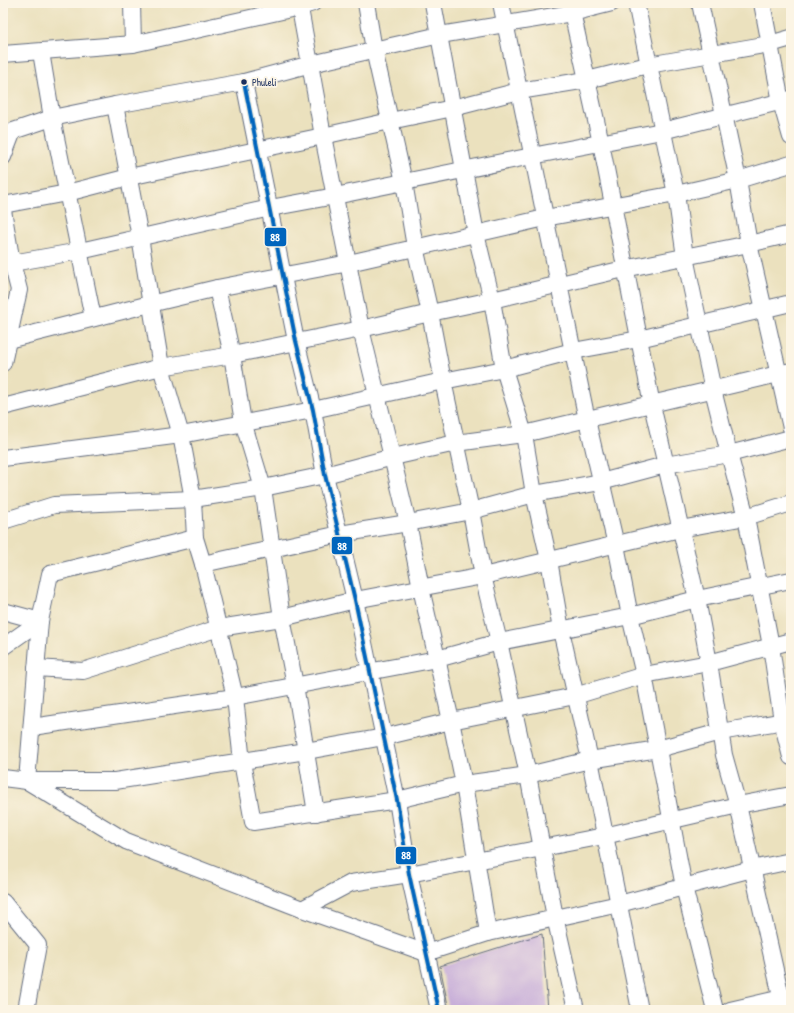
<svg xmlns="http://www.w3.org/2000/svg" width="794" height="1013" font-family="'Patrick Hand',sans-serif">
  <rect width="100%" height="100%" fill="#fcf5e5"/>
  <filter id="ink" filterUnits="userSpaceOnUse"><feTurbulence type="fractalNoise" baseFrequency=".025" numOctaves="2"/><feDisplacementMap in="SourceGraphic" scale="8" xChannelSelector="R" yChannelSelector="G"/><feConvolveMatrix kernelMatrix="1 2 1 2 8 2 1 2 1" color-interpolation-filters="sRGB"/></filter>
  <filter id="wash" filterUnits="userSpaceOnUse"><feTurbulence type="fractalNoise" baseFrequency=".012" numOctaves="4" result="noise"/><feDisplacementMap in="SourceGraphic" scale="16" xChannelSelector="R" yChannelSelector="G"/><feGaussianBlur stdDeviation="0.9" result="paint"/><feColorMatrix in="noise" values="0 0 0 0 0 0 0 0 0 0 0 0 0 0 0 0 0 1.4 0 .05"/><feComposite in="paint" operator="in"/></filter>
  <g filter="url(#wash)">
    <rect width="100%" height="100%" fill="#ebe1be"/>
    <g id="blocks">
      <path fill="#c8afd9" d="M542,934L548,1010H449L440,966Z"/>
    </g>
  </g>
  <g filter="url(#ink)">
    <use href="#blocks" fill-opacity="0" stroke="#646d80" stroke-width="1"/>
    <g fill="none" stroke-linecap="round" stroke-linejoin="round">
      <defs>
        <g id="street">
          <path d="M132,3L133,44"/>
          <path d="M299,3L323,136L361,329L408,523L421,588L451,721L464,784L488,933"/>
          <path d="M366,3L374,50L404,182L415,247L430,313L443,381L471,511L483,576L499,642L528,775L555,917L576,1010"/>
          <path d="M433,3L476,234L492,300L504,369L524,434L534,494L549,560L561,630L590,760L640,1010"/>
          <path d="M501,3L587,420L616,545L630,616L644,675L684,887L715,1010"/>
          <path d="M570,3L601,143L652,405L697,599L709,663L724,755L738,805L784,1010"/>
          <path d="M636,3L676,194L685,257L713,390L729,454L746,517L771,646L782,721L791,757"/>
          <path d="M700,3L738,180L749,244L791,428"/>
          <path d="M762,3L781,102L791,137"/>
          <path d="M41,52L52,118L93,318"/>
          <path d="M3,54L133,44L300,7L313,3"/>
          <path d="M244,82L296,341L313,410L325,475L355,600L397,800L409,874L439,1010"/>
          <path d="M115,105L140,237L161,367L181,435L193,499L195,538L203,564L235,697L242,762L253,822L397,800L464,784L528,775L590,760L658,749L720,732L791,720"/>
          <path d="M3,157L13,131L52,118L115,105L244,82L311,64L440,35L572,13L612,3"/>
          <path d="M3,205L67,193L129,177L323,136L390,121L453,108L519,91L587,80L648,65L770,44L791,38"/>
          <path d="M3,210L12,263L19,290L3,363"/>
          <path d="M12,263L80,251L270,208L335,196L532,156L662,131L791,99"/>
          <path d="M217,288L232,355L243,422L263,488L282,618L295,685L316,813"/>
          <path d="M8,340L150,304L217,288L349,263L545,218L676,194L738,180L791,164"/>
          <path d="M3,407L161,367L232,355L361,329L430,313L492,300L624,269L749,244L791,234"/>
          <path d="M3,458L181,435L313,410L443,381L504,369L573,351L639,339L791,303"/>
          <path d="M3,521L54,505L193,499L263,488L325,475L393,457L456,443L524,434L791,371"/>
          <path d="M203,564L340,534L408,523L471,511L534,494L601,482L665,465L729,454L791,438"/>
          <path d="M3,611L40,621"/>
          <path d="M3,647L40,621"/>
          <path d="M36,668L83,671L219,628L282,618L355,600L483,576L680,529L746,517L791,503"/>
          <path d="M32,727L235,697L437,659L499,642L630,616L697,599L791,580"/>
          <path d="M3,778L27,781L40,621L50,574L195,538"/>
          <path d="M27,781L126,841L302,909L426,953L488,933L619,904L752,869L791,861"/>
          <path d="M27,781H115L306,751L384,737L451,721L575,696L644,675L709,663L791,641"/>
          <path d="M3,902L38,945L26,1010"/>
          <path d="M302,909L351,883L409,874L604,836L738,805L791,795"/>
          <path d="M730,1010L791,996"/>
        </g>
      </defs>
      <use href="#street" stroke="#646d80" stroke-width="18"/>
      <use href="#street" stroke="#fff" stroke-width="16"/>
      <defs>
        <path id="bus-1" d="M244,82L296,341L313,410L325,475L355,600L397,800L409,874L439,1010"/>
      </defs>
      <use href="#bus-1" stroke="#fcf5e5" stroke-width="7"/>
      <use href="#bus-1" stroke="#0065bd" stroke-width="4"/>
    </g>
  </g>
  <circle fill="#1b2f5e" stroke="#fcf5e5" stroke-width="1.5" cx="244" cy="82" r="3.5"/>
  <g text-anchor="middle" stroke-width="3.5" stroke-linejoin="round" paint-order="stroke">
    <g font-size="10" fill="#1b2f5e" stroke="#fcf5e5" text-anchor="start">
      <text x="252" y="86">Phuleli</text>
    </g>
  </g>
  <g stroke="#fcf5e5" stroke-width="1.5">
    <rect x="264" y="227" width="23" height="20" rx="4" fill="#0065bd"/>
    <rect x="331" y="536" width="22" height="19" rx="4" fill="#0065bd"/>
    <rect x="395" y="846" width="22" height="19" rx="4" fill="#0065bd"/>
  </g>
  <g font-size="11" text-anchor="middle" font-weight="bold" fill="#fff">
    <text x="275" y="241">88</text>
    <text x="342" y="550">88</text>
    <text x="406" y="859">88</text>
  </g>
  <rect width="794" height="1013" fill="none" stroke="#fcf5e5" stroke-width="16"/>
</svg>
